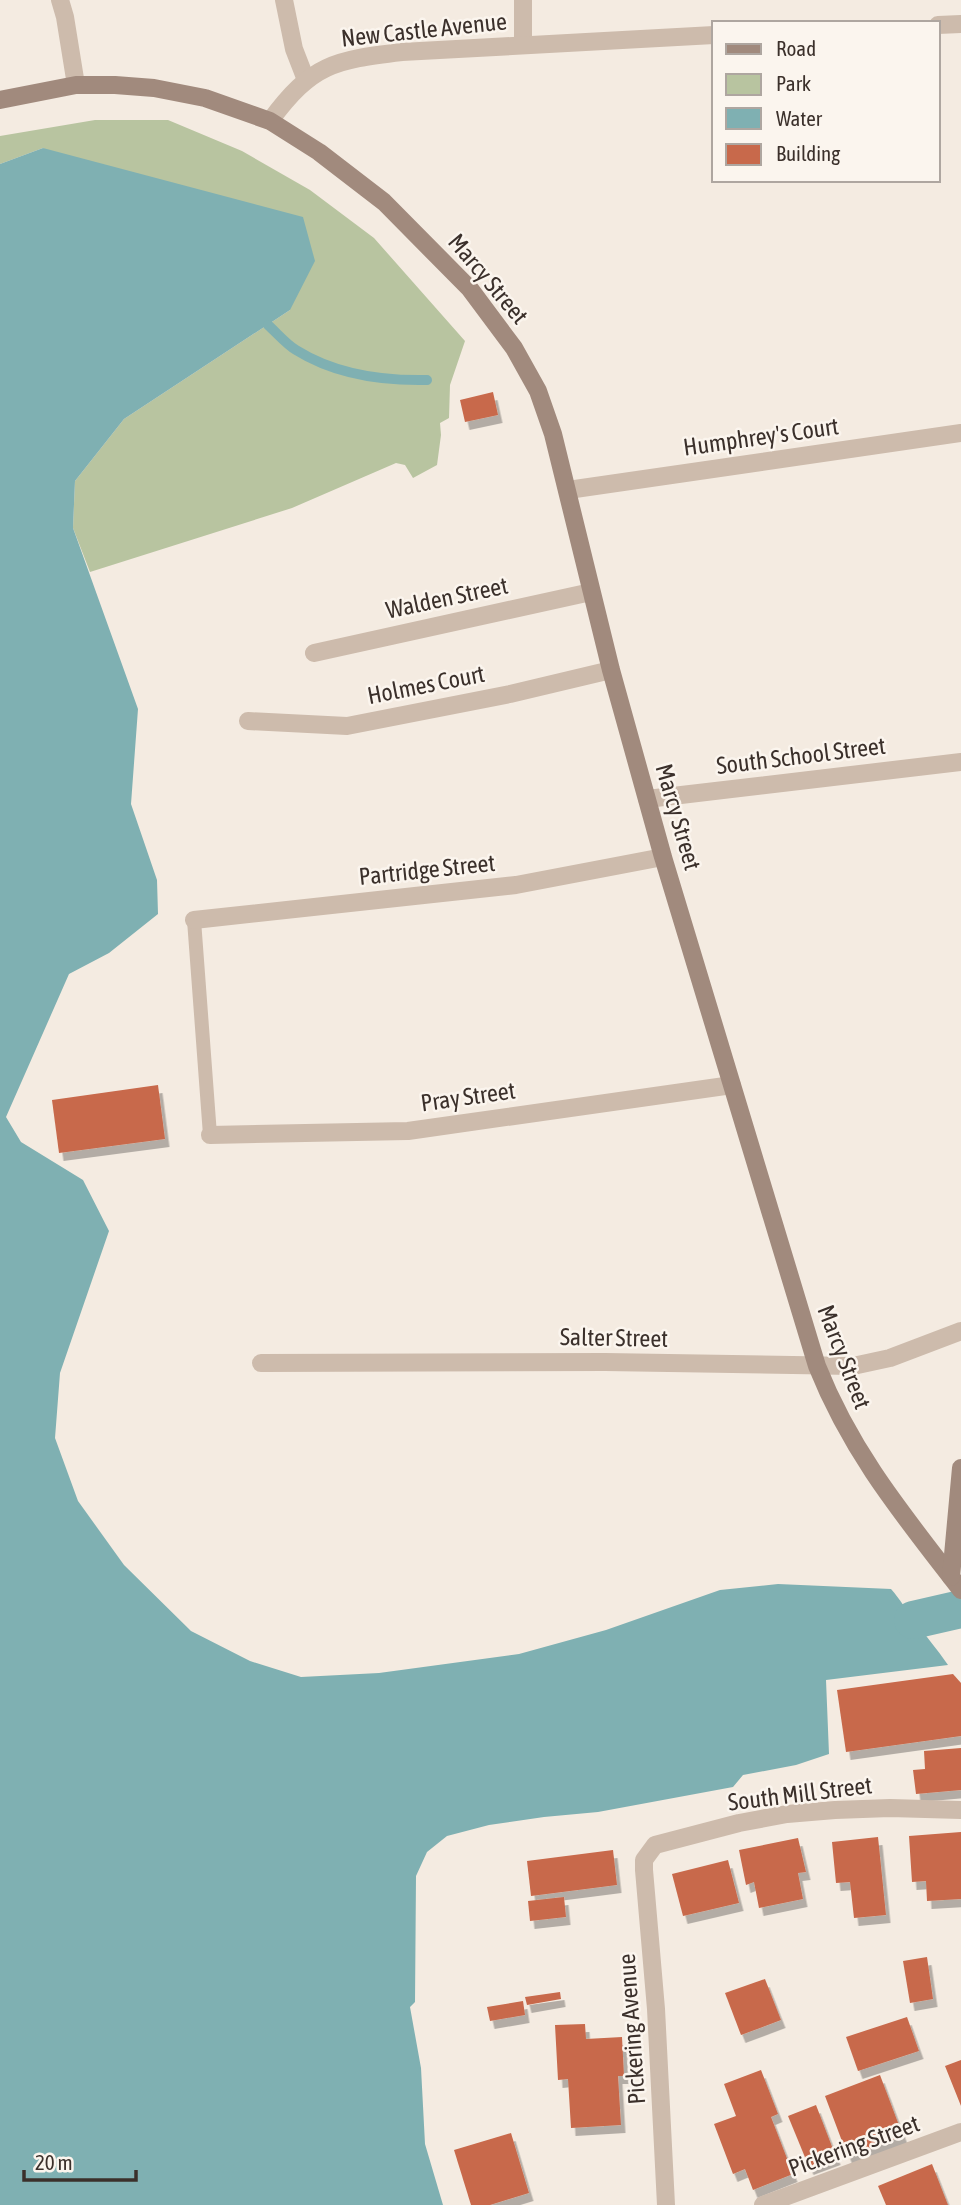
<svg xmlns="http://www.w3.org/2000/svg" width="961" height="2205" font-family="'Asap Condensed',sans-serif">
  <defs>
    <filter id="shadow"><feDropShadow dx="4.5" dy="8" stdDeviation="0" flood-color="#0004"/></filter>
  </defs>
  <rect width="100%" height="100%" fill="#f4ebe1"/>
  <path fill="#b8c4a0" d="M95,120H168L242,151L310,190L374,238L465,341L450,385L449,418L440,423L441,435L437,465L413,478L405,465L396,463L292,508L90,572L73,528L75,481L124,419L290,310L43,148L0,164V136Z"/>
  <path fill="#7fb0b2" d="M43,148L303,217L315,261L290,310L124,419L75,481L73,528L138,709L131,804L157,880L158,914L109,953L69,974L6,1117L21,1142L83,1180L109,1231L60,1373L55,1438L78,1501L124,1565L191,1631L250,1661L301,1677L379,1673L519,1654L606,1630L720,1590L778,1584L891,1589C900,1599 906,1610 914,1620C925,1635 937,1649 948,1665L826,1680L829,1754L796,1765L743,1775L733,1787L598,1812L544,1817L489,1825L447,1836L427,1852L416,1876L415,2002L410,2007L421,2068L425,2144L443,2205H0V164Z"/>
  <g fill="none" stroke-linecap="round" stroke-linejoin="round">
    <path stroke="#7fb0b2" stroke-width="10" d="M268,325C277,333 286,344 296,350C336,375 382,381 427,380"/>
    <path stroke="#7fb0b2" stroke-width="38" d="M913,1620L961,1609"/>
  </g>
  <g fill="#c8694b" filter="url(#shadow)">
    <path d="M493,392L498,415L465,422L460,400Z"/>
    <path d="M158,1085L165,1139L59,1153L52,1100Z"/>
    <path d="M953,1674L961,1683V1736L846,1752L837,1690Z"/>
    <path d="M961,1748V1790L916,1794L913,1770L925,1769L924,1751Z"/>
    <path d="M961,1832V1899L927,1901L926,1881L912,1882L909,1836Z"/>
    <path d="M878,1837L886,1915L854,1918L850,1882L836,1883L832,1842Z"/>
    <path d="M798,1838L806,1872L798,1873L803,1899L759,1908L754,1882L746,1885L739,1850Z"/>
    <path d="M613,1850L617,1885L531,1896L527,1861Z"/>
    <path d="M728,1860L739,1903L683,1916L672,1874Z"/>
    <path d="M564,1897L566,1917L530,1921L528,1901Z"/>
    <path d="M927,1957L933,1999L910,2003L903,1961Z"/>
    <path d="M765,1979L781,2020L741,2035L725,1993Z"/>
    <path d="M560,1992L561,1999L527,2005L525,1997Z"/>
    <path d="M523,2001L525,2015L490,2021L487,2007Z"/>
    <path d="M907,2017L919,2051L858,2071L846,2037Z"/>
    <path d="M585,2024L586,2039L622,2037L624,2076H618L621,2125L571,2128L568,2079L558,2080L555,2025Z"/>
    <path d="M961,2060V2106L945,2066Z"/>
    <path d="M761,2070L778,2114L771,2117L793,2174L753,2190L745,2169L733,2174L714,2124L736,2116L724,2084Z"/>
    <path d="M880,2075L903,2136L848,2157L825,2096Z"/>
    <path d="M816,2105L836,2157L809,2167L788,2116Z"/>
    <path d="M511,2133L529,2193L490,2205H471L454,2150Z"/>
    <path d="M932,2164L948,2205H886L878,2186Z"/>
  </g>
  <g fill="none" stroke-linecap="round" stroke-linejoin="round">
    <path stroke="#cdbbac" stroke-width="14" d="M194,920L210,1135"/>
    <g stroke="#cdbbac" stroke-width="18">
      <path d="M60,0L65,17L76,85"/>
      <path d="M284,0L294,49L306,80"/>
      <path d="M523,0V45"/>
      <path d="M938,25L961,24"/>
      <path d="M270,121C312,64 334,60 402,52L714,35"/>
      <path d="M568,490L961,433"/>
      <path d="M314,653L591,592"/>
      <path d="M248,721L347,726L510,694L611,670"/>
      <path d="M647,799L961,762"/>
      <path d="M194,920L516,885L663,857"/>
      <path d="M210,1135L408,1131L732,1085"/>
      <path d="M261,1363L605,1362L853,1366L890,1358L961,1331"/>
      <path d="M666,2205L656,2009L644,1870V1860L655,1845L739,1823L787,1814L835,1810L890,1808L961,1810"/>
      <path d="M763,2205L961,2132"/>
    </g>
    <g stroke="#a18a7d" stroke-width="18">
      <path d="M0,100L76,85H115L154,88L205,98L270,121L319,152L384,202L470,289L514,348L538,391L553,434L611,670L663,857L817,1366C852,1454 904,1516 961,1590"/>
      <path d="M951,1577L961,1468"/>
    </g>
  </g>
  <g text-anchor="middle" stroke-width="5" stroke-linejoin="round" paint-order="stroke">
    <g font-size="24" fill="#3b302b" stroke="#fbf5ee">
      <text transform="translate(424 30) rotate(-6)" y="8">New Castle Avenue</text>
      <text transform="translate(488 279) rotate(50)" y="8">Marcy Street</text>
      <text transform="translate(761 437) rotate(-8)" y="8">Humphrey's Court</text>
      <text transform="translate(447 598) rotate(-12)" y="8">Walden Street</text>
      <text transform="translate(426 685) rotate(-11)" y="8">Holmes Court</text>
      <text transform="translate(801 756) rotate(-7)" y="8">South School Street</text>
      <text transform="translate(678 817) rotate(74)" y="8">Marcy Street</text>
      <text transform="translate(427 870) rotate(-6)" y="8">Partridge Street</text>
      <text transform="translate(468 1097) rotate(-8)" y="8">Pray Street</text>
      <text transform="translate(614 1338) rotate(1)" y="8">Salter Street</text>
      <text transform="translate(844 1357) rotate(69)" y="8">Marcy Street</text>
      <text transform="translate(800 1794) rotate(-7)" y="8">South Mill Street</text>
      <text transform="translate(632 2029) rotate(-94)" y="8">Pickering Avenue</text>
      <text transform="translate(854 2146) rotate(-20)" y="8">Pickering Street</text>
    </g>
  </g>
  <rect x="712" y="21" width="228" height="161" fill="#fbf5ee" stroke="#aea6a0" stroke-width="2"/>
  <rect x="726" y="44" width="35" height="10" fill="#a18a7d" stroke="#aea6a0" stroke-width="2"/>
  <text x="776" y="56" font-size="21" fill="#3b302b">Road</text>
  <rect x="726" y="74" width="35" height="21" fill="#b8c4a0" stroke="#aea6a0" stroke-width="2"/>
  <text x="776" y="91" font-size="21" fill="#3b302b">Park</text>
  <rect x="726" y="108" width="35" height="21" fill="#7fb0b2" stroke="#aea6a0" stroke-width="2"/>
  <text x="776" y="126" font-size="21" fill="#3b302b">Water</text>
  <rect x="726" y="144" width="35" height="21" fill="#c8694b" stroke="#aea6a0" stroke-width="2"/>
  <text x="776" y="161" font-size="21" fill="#3b302b">Building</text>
  <path d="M24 2170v10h112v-10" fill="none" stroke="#3b302b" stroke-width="3.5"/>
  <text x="35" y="2170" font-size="21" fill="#3b302b" stroke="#fbf5ee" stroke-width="5" paint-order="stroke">20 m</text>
</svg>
